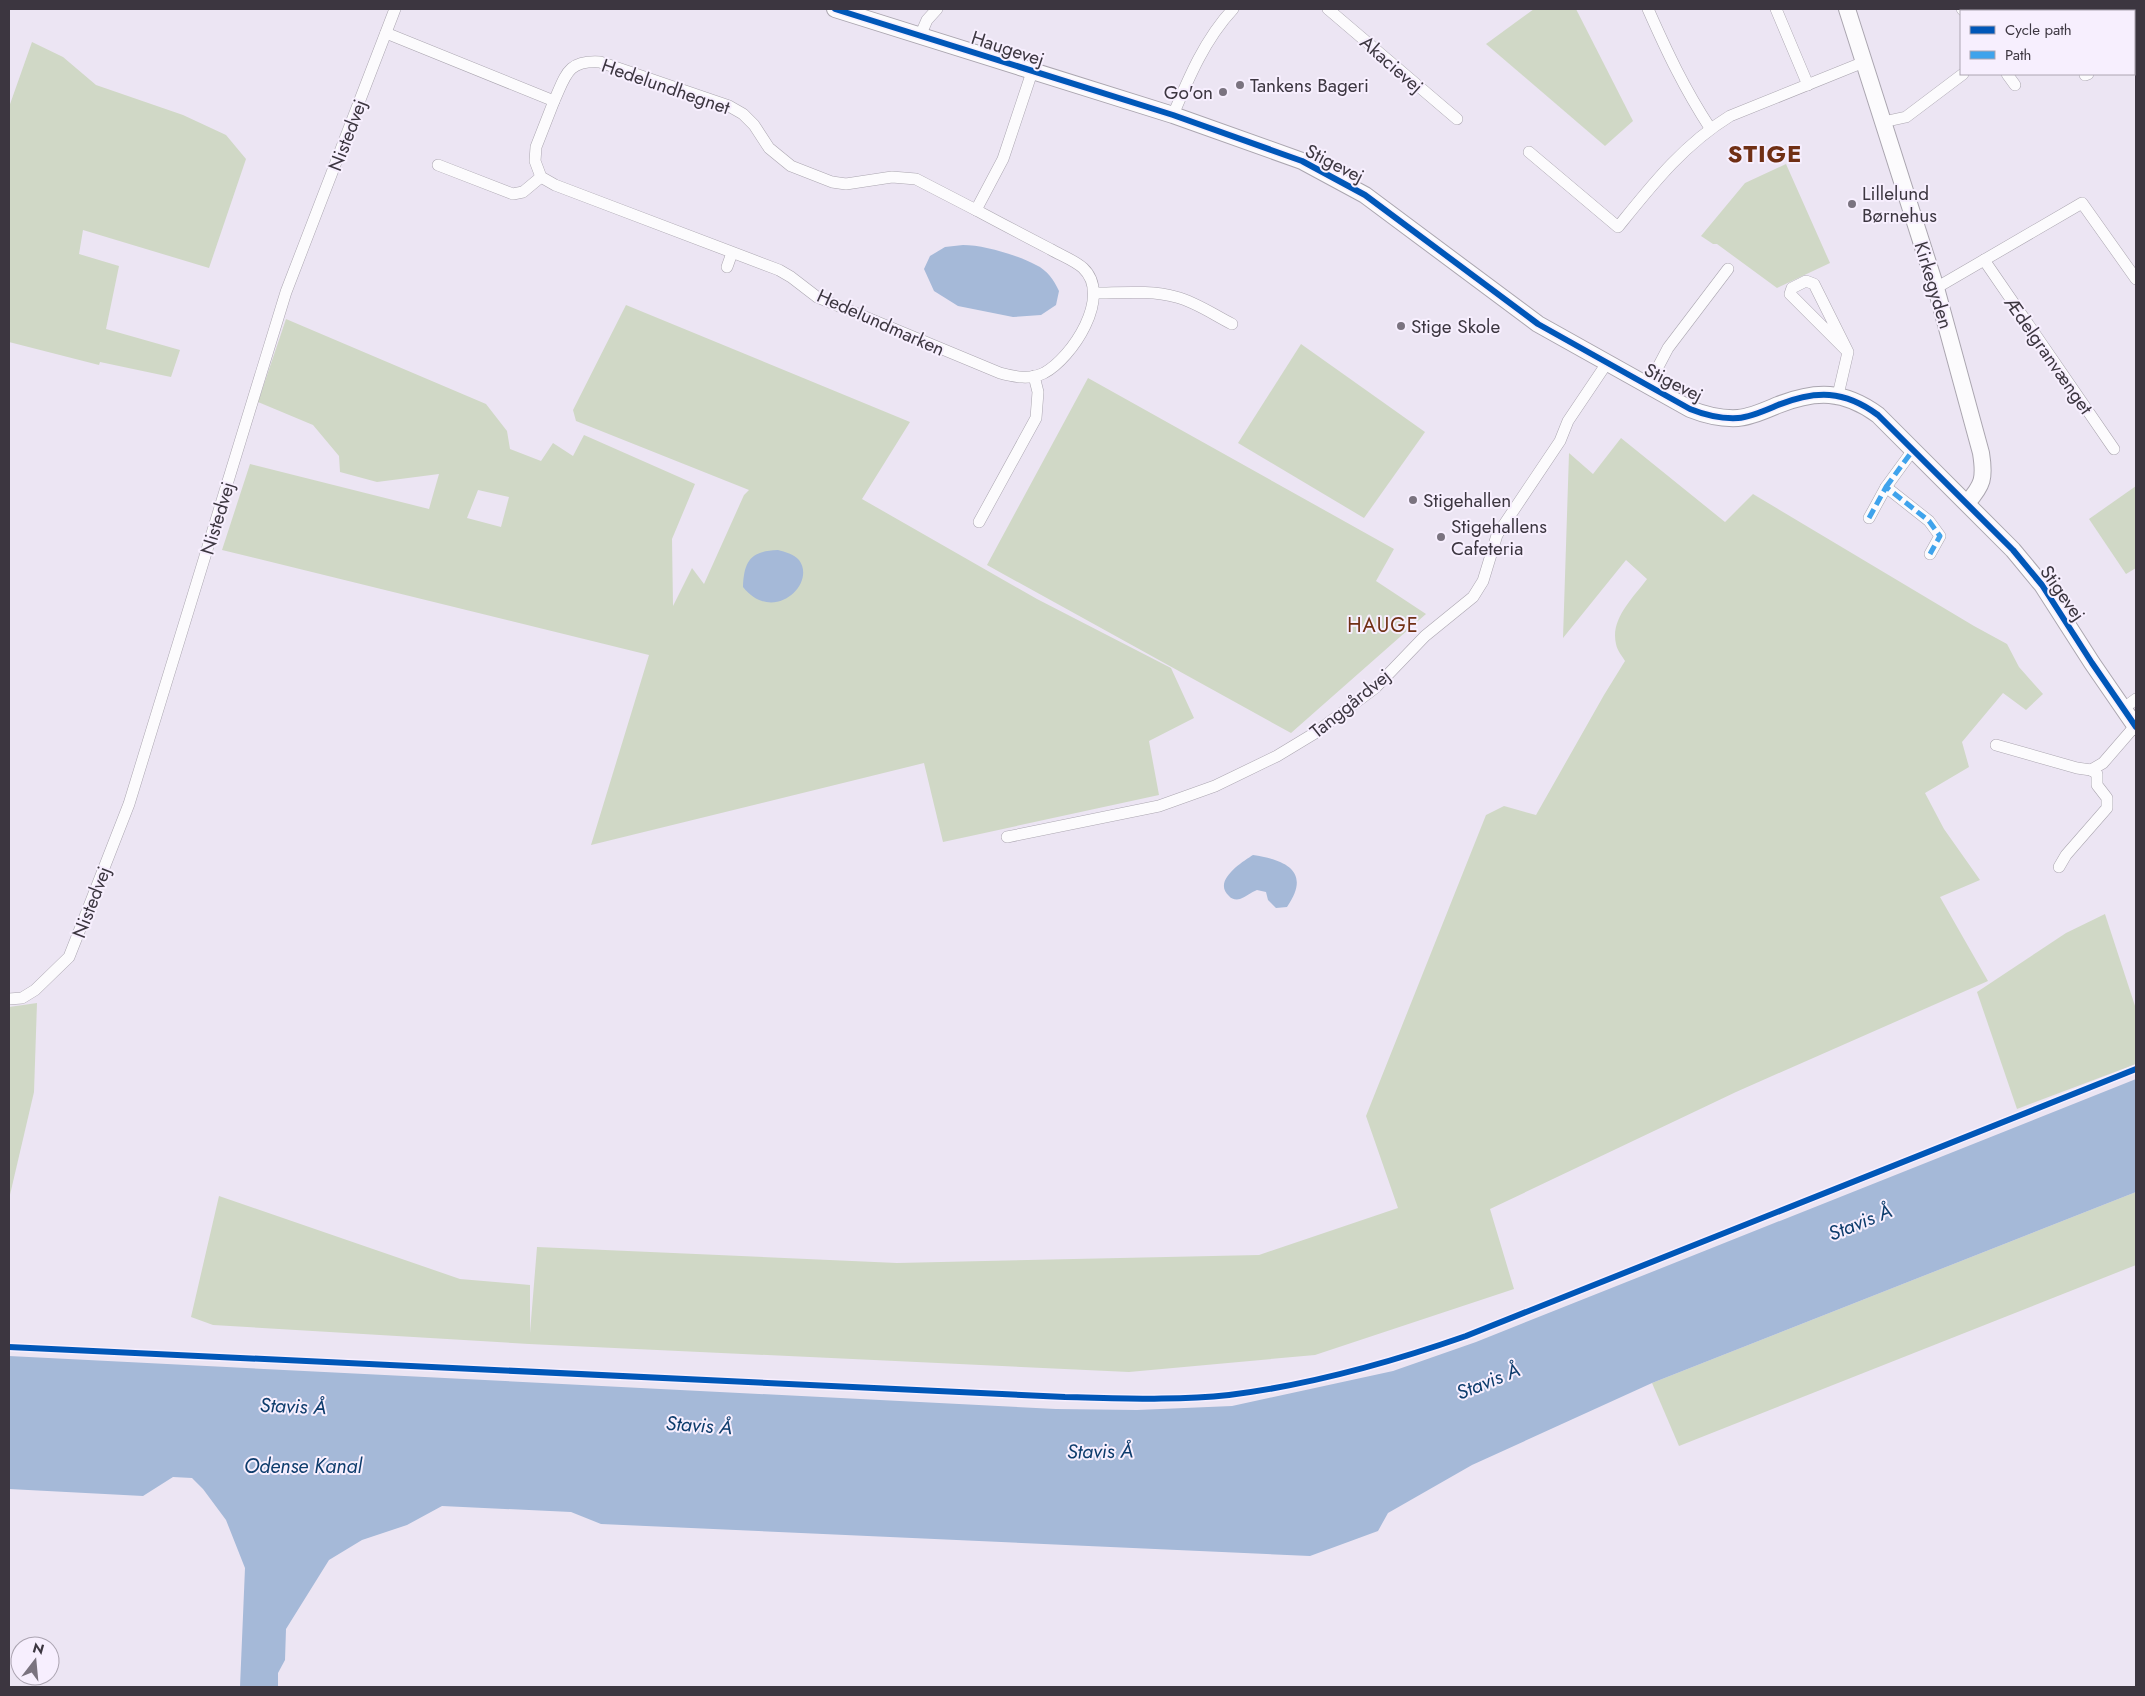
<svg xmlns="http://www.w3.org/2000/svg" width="2145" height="1696" font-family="Jost,sans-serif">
  <rect width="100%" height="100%" fill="#ece5f3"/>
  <g fill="#d0d8c6" fill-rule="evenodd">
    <path d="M1534,9H1576L1633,121L1605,146L1486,44Z"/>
    <path d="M32,42L63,57L96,85L183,115L226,135L246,159L209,268L83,230L79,254L119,266L106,329L180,350L171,377L100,362L99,365L9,342V107Z"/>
    <path d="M1786,164L1830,263L1777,288L1717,244H1713L1701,236L1745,183Z"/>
    <path d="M626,305L910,422L862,499L1037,599L1171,668L1194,718L1149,741L1159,795L943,842L924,763L591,845L649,655L222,550L250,464L429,509L439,474L377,482L340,472L339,456L313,425L258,402L286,319L486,404L507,431L510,449L541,461L553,443L573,456L584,435L695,484L672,539L673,606L692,568L704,584L744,495L749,490L576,421L573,410ZM478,490L509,497L501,527L467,518Z"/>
    <path d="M1301,344L1425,432L1364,518L1238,443Z"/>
    <path d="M1088,378L1394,549L1376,581L1426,614L1291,733L987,565Z"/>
    <path d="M1621,438L1725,522L1753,494L1974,626L2007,644L2019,667L2043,694L2026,710L2003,693L1962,742L1969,767L1925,793L1944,829L1980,880L1940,897L1988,981L1736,1092L1490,1209L1514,1289L1315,1355L1129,1372L529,1344L213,1325L191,1317L219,1196L460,1279L530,1285V1333L537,1247L897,1263L1259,1255L1398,1208L1366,1116L1486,815L1504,806L1536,815L1604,695L1625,661C1622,656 1617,650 1616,644C1610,619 1633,598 1647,579L1626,560L1563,638L1569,453L1593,474Z"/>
    <path d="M2136,486V568L2126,574L2089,519Z"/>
    <path d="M2105,914L2136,1009V1064L2017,1109L1977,992L2066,933Z"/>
    <path d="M37,1003L34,1092L9,1199V1007Z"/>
    <path d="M2136,1192V1265L1679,1446L1652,1383Z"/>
  </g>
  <g fill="#a5b9d8">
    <path d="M963,245C984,245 1017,255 1036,265C1047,270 1054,280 1059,291L1056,305L1041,315L1013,317L958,306L934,291L924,269L930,256L945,247Z"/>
    <path d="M778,550C785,552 794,554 799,560C817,584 773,625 743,587C744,560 751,551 778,550Z"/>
    <path d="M1253,855C1285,860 1312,871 1287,907L1276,908L1268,900L1266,892L1257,890C1251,892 1246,897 1240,899C1236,900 1231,899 1229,896C1212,881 1242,862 1253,855Z"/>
    <path d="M2136,1079V1192L1652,1383L1472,1465L1388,1513L1378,1531L1310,1556L601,1524L571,1512L442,1506L407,1525L362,1540L329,1560L286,1629L285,1660L278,1673V1687H240L245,1568L226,1520L203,1489L192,1478L173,1477L143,1496L9,1489V1356L1056,1409L1137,1410L1232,1406L1393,1371L1476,1342Z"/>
  </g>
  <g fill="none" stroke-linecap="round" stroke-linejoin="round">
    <defs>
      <g id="street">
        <path d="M1328,9L1457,119"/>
        <path d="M1648,9C1667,52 1684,88 1710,128"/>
        <path d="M1776,9L1808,85"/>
        <path d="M1962,9L1964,11"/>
        <path d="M386,33L554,101C566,75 567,60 600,62L729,106L743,114L754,125L769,148L791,166L832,182L846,184L892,177L916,179L976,210L1003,159L1032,72"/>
        <path d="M920,36L927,20L937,9"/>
        <path d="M2134,42L2136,40"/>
        <path d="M2134,55L2136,59"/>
        <path d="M2007,74L2015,85"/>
        <path d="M2085,75L2088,74"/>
        <path d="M554,101L536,147L535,161L541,177L555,185L779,270L791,277L817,297L1000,373C1015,377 1030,380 1044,373C1072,358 1113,296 1083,268C1074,260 1060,255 1050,249C1025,236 1000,223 976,210"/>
        <path d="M1173,115C1189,77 1205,39 1233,9"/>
        <path d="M1883,122L1906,117L1963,74"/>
        <path d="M1529,152L1618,227C1652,185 1683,145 1730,116L1864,62"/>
        <path d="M438,165L513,194L523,192L541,177"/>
        <path d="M1984,260L2114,449"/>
        <path d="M727,267L732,253"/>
        <path d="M1936,288L2082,203L2136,279"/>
        <path d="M1094,293C1120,293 1151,290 1176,297C1196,302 1214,315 1232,324"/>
        <path d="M1648,386L1668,348L1728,269"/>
        <path d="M1838,395L1848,352L1814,284L1806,281L1792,288L1790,294L1848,352"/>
        <path d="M1886,487L1913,450"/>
        <path d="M1869,518L1886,487L1929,521L1940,536L1930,554"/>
        <path d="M979,522L1036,418L1038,392L1034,376"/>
        <path d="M2124,708L2136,699"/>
        <path d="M1996,745L2077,768L2091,770L2103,763L2135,726"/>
        <path d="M1007,837L1159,806L1215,786L1277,756L1315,733L1375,688L1425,636L1473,597L1483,581L1497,535L1560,441L1568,421L1607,363"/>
        <path d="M2059,867L2066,855L2107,808V798L2097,785V774L2091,770"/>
        <path d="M9,999L22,998L35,990L69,957L86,914L129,804L286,292L395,9"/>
      </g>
      <g id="secondary">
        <path d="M835,9L1173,115L1302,161L1365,195L1538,324L1690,409C1705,415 1721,419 1738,418C1751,417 1766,410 1778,405C1816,390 1844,390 1878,415L2013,550L2042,585L2092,663L2136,727"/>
        <path d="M1847,9L1936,288L1981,453C1985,478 1983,485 1967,503"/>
      </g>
    </defs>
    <use href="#street" stroke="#aba6b0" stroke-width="12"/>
    <use href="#secondary" stroke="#aba6b0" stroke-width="18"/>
    <use href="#street" stroke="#fcfbfd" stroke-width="11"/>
    <use href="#secondary" stroke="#fcfbfd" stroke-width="16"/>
    <g stroke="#3fa3ec" stroke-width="5" stroke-dasharray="10 5" stroke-linecap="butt">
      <path d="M1886,487L1913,450"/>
      <path d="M1869,518L1886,487L1929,521L1940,536L1930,554"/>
    </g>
    <defs>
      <g id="cycleway">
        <path d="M835,9L1173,115L1302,161L1365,195L1538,324L1690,409C1705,415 1721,419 1738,418C1751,417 1766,410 1778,405C1816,390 1844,390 1878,415L2013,550L2042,585L2092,663L2136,727"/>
        <path d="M9,1347L1065,1397C1119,1398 1174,1401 1229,1395C1310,1385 1389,1363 1466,1336L2136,1069"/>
      </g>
    </defs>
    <use href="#cycleway" stroke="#f7effe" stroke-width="9"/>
    <use href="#cycleway" stroke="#0057b8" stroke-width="6"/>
  </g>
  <g fill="#7a737f" stroke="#f7effe" stroke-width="2">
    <circle cx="1240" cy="85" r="5"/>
    <circle cx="1223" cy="92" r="5"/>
    <circle cx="1852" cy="204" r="5"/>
    <circle cx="1401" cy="326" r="5"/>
    <circle cx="1413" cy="500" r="5"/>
    <circle cx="1441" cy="537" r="5"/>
  </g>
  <g text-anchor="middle" stroke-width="4" stroke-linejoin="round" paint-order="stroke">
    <g font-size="19" fill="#3c3640" stroke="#f7effe">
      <text transform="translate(1008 48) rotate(18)" y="7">Haugevej</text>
      <text transform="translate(1392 64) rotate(41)" y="7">Akacievej</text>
      <text transform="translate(666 86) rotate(19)" y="7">Hedelundhegnet</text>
      <text transform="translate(347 135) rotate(-69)" y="7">Nistedvej</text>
      <text transform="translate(1335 163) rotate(27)" y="7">Stigevej</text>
      <text transform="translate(1934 285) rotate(73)" y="7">Kirkegyden</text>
      <text transform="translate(881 322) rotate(24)" y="7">Hedelundmarken</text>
      <text transform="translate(2049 355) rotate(55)" y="7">Ædelgranvænget</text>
      <text transform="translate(1674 382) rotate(27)" y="7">Stigevej</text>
      <text transform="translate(217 518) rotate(-73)" y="7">Nistedvej</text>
      <text transform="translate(2063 593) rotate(55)" y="7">Stigevej</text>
      <text transform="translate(1350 703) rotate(-39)" y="7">Tanggårdvej</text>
      <text transform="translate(91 902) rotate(-69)" y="7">Nistedvej</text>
    </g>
    <g font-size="19" fill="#3c3640" stroke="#f7effe" text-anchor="start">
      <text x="1250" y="92">Tankens Bageri</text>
      <text x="1213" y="99" text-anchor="end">Go'on</text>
      <text x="1862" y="200">Lillelund<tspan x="1862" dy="22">Børnehus</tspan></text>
      <text x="1411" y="333">Stige Skole</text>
      <text x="1423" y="507">Stigehallen</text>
      <text x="1451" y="533">Stigehallens<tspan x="1451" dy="22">Cafeteria</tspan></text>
    </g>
    <g font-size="20" letter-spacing="1" fill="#702f14" stroke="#f7effe">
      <text x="1383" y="632">HAUGE</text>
    </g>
    <g font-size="20" font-style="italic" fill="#0d3c6c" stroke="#f7effe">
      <text transform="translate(1860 1222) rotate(-22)" y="7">Stavis Å</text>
      <text transform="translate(1488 1381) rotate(-22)" y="7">Stavis Å</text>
      <text transform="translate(293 1406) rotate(2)" y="7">Stavis Å</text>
      <text transform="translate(699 1425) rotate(4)" y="7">Stavis Å</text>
      <text transform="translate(1100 1451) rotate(-1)" y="7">Stavis Å</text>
      <text x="303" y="1473">Odense Kanal</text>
    </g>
    <g font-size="24" font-weight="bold" letter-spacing="1" fill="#702f14" stroke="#f7effe">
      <text x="1765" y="162">STIGE</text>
    </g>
  </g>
  <rect width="2145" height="1696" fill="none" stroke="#3c3640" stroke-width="20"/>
  <rect x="1960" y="10" width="175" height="65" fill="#f7effe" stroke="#aca5b2"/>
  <rect x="1970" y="26" width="25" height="8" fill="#0057b8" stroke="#aca5b2"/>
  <text x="2005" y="35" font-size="15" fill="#3c3640">Cycle path</text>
  <rect x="1970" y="51" width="25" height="8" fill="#3fa3ec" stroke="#aca5b2"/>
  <text x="2005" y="60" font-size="15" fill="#3c3640">Path</text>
  <g transform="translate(35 1661) rotate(16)"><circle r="24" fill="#f7effe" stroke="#aca5b2"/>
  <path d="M0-4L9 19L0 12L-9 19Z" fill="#7a737f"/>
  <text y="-8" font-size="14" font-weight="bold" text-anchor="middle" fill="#3c3640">N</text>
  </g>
</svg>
